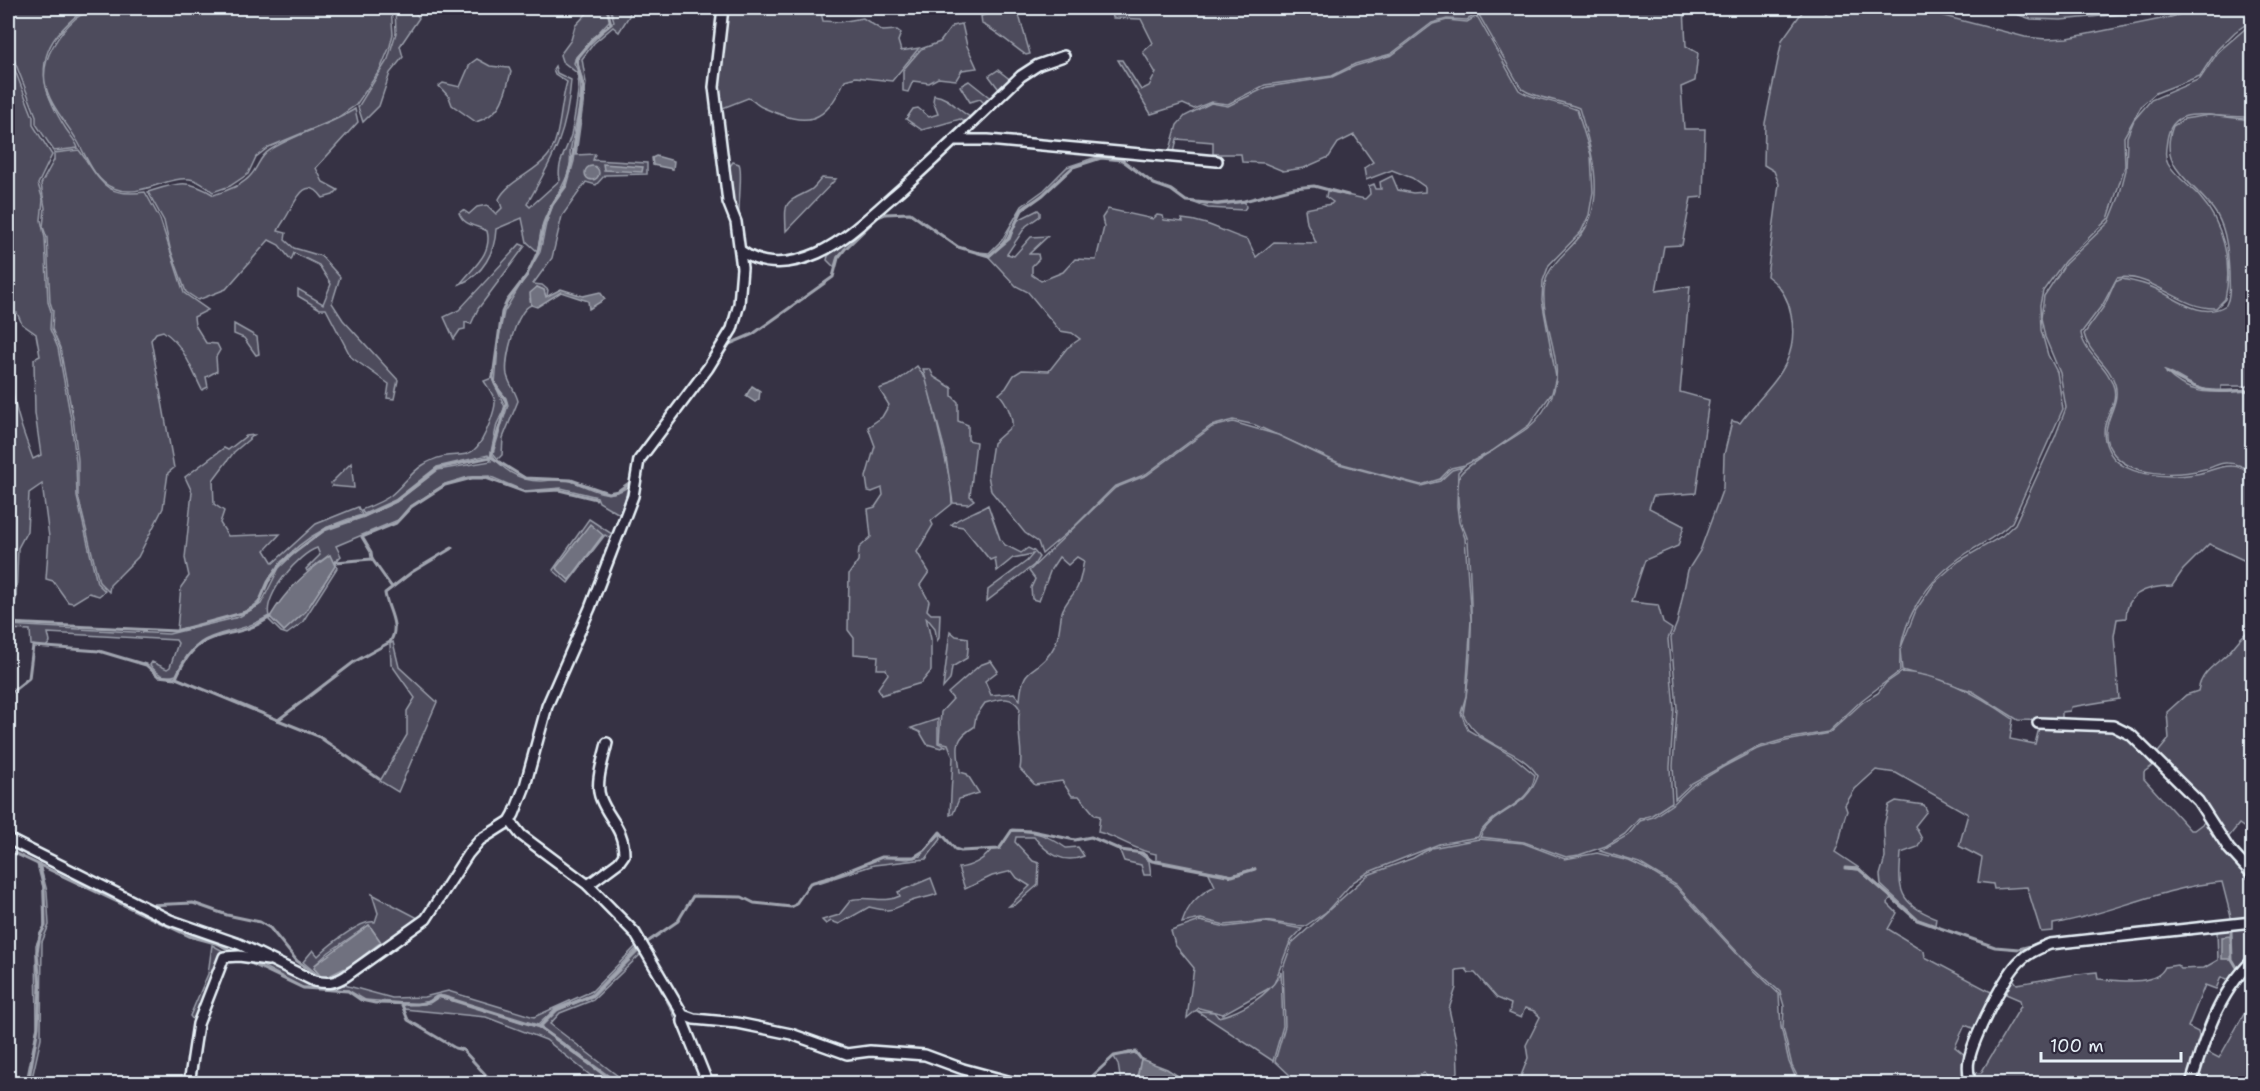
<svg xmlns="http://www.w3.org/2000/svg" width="2260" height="1091" font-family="'Shantell Sans',sans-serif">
  <rect width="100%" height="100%" fill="#363244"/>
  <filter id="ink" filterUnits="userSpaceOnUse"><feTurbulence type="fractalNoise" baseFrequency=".0167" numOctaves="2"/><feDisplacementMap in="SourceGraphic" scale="12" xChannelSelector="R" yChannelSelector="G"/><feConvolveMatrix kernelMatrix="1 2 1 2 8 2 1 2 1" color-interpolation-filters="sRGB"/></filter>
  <g filter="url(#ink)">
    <g fill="#4d4b5c" stroke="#9a9eaa" stroke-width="1.5" fill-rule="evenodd">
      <path d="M8,8H95C79,10 69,22 58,34C33,65 46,98 66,129C70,135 76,141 78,148L54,151L36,124V116L8,44Z"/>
      <path d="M179,8H391L393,34L390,46L380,70L356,105L334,120L269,147L256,157L248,174L230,186L213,192C208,188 200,182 194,180C168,173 142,200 113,188C95,181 87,158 78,142C67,123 48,104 45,82C41,58 60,32 76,18C104,0 157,23 179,8Z"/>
      <path d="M395,8H412L419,18L400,46L403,57L390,73L379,106L363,122L358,107L388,59L396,33Z"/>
      <path d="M592,8H606L610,20L576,57L574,63C589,89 574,124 570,153C574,178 550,201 543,223C540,232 540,242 537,251L527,242L522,218L496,229C495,252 483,275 460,284C472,268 493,254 487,231C476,225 464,226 459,213L463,210L469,214L477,207L487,205L496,214L502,208L499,199C509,180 534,173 547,157C561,141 560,103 567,82L555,74L553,69L555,66L557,73L571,80C567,135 553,158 527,204L530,207L560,180C556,163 567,150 571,135C574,120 580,88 578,74L562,61L560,55L571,40L575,26Z"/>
      <path d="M610,8H631L629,16L619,32L613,27L594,43L582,59L586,83L576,155L595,154L593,160L647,163V174L605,175L596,185L586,182L562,216L552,258L533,284L542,285L548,290L547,296L545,297L544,290L537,287L530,299L531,305C516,311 504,359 507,375C509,384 516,392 518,401L503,438L502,455L498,459L493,453L508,405L506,398L495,384L499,336L504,312L540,252L546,224L553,205L567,186L574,161L584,87L577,60L590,44L614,21Z"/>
      <path d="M725,8H820L823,21L840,22L863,18L883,31L897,30L901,33L898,41L901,51L919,48L892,81L856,77L845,80C824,125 808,127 764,108C757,106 754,100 748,98L723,108L719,106L717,90Z"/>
      <path d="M992,8H1017L1030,54L1026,55C1011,45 997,31 982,24L981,16L991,13Z"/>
      <path d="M1111,8H1474L1477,14L1467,20L1447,19L1432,23L1391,54L1355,64L1332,76L1265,85L1228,104L1211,102L1194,109L1183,104L1151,114L1118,60H1122L1141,90L1149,86L1156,73L1143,52L1153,43L1141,19L1113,18Z"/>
      <path d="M1493,8H1684L1686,46L1698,53L1695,81L1681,87L1684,129H1705L1703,197L1691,198L1682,245L1664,246L1656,291L1690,286L1680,392L1709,400L1696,493L1653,496L1649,508L1684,526L1678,546L1645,560L1631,602L1658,605L1663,623L1672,629L1668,639L1674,709L1670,767L1672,802L1652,815L1639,819L1625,834L1606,846L1579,855L1566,857L1524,842L1480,837C1493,809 1526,811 1538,776C1520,746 1481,751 1463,714C1474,657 1472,600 1468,542C1467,534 1462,528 1461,520C1458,508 1456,488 1460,475C1462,466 1519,436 1530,426C1536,421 1543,412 1547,405C1571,369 1541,329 1544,290C1546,263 1569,253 1583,232C1607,197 1590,144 1579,108C1563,101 1531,97 1521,88L1479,15Z"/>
      <path d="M1805,8H1816L1826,13L1835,8L1899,10L1913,8L2025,37L2046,39L2068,38L2171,17L2202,8H2252V20L2235,32L2217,50L2200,76L2156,93L2142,105L2124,137L2125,166L2108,219L2064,262L2043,291L2040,305L2041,330L2048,355L2057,372L2063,409L2012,522C1999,536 1982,543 1967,553C1927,579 1897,623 1900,671L1862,700L1828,732L1786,739L1755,748L1692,783L1675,799L1673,766L1677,708L1671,638L1677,623L1688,570L1700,551L1723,488L1724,455L1732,421L1740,423C1768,385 1801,366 1791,314C1788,298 1781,286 1767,276L1779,184L1774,171L1764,165L1765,123L1782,40Z"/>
      <path d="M2004,8H2182L2061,20L2031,19L2004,10Z"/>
      <path d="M1477,16L1519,90C1530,99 1561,102 1577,110L1591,155L1593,192L1589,215L1581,232L1549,265L1543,281L1542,300L1556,377L1552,393L1529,425L1492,451L1465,465L1451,468L1440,479L1421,485L1339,463L1255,425L1233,420L1211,426L1146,474L1114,487L1075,526L1042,554L1038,542L1025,533L991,491L988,475L993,443L1012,426C1013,417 1006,401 999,394L1006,388L1014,375L1022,370L1049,371L1067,348L1080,339L1072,333L1060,331L1028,292L1016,286L989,257L1010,239L1016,221L1038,210L1040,212V216L1026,226L1007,254L1014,256L1031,237L1048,236L1029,254H1038L1039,259L1032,266V275L1041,281L1063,272L1075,259L1096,260L1104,227L1102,218L1108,209L1153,219L1157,215L1163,216L1164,220L1183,222L1182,219C1207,221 1225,233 1248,240L1256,257L1274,242L1316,243L1307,223L1305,209L1331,204L1333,202L1326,197L1327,191L1365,199L1370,194L1369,186L1374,184L1376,189H1381L1380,182L1392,176L1398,190L1413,193L1425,192V187L1412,178L1392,170L1366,180L1364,168L1373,162L1354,135L1338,143L1329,157L1304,168L1283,171L1264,163L1242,162L1241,154H1213V142L1177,139L1174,153H1169L1177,125L1185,116L1211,103L1228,106L1267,87L1332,77L1355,66L1392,55L1433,24L1447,20L1467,22Z"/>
      <path d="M2252,23V118C2242,116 2231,117 2220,116C2197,114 2171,110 2167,140C2166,148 2164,156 2168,163C2174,175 2190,186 2199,196C2223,222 2233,264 2225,299L2216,308C2180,310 2152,272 2117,278L2103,304L2081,333C2084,354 2109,366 2114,388C2119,411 2095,420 2108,449C2120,478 2171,478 2196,474C2209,472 2220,465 2232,466C2240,466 2247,471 2252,476V564L2209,544L2183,570L2172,586C2150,586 2126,591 2126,618L2117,619L2114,636L2119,699L2071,707L2070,711L2062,712V721L2018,720L1972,691L1902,670L1900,650L1916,610L1935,582L1959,561L2002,536L2015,524L2055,437L2066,408L2060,373L2045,337L2041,318L2044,296L2065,264L2109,222L2119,197L2126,170L2127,137L2134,120L2151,100L2200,79L2218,52Z"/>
      <path d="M962,24L967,46L977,68L962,70L956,80L938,78L929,83L913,81L908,92L903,91V70L921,49L940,42L952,26Z"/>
      <path d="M8,52L33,117V125L52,155L38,184L43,200L41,220L45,238L48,302L51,311L50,329L58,348L71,419L76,462L77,497L97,583L105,591L99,596L89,593L73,603L68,602L53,581L46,579L49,537L42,484L29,493L27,531L18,548L16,599L8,616V336C18,353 10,372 13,391C16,414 25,437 33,459L41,455L35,413L34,359L40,356L36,334L22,324L17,313L8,316Z"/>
      <path d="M477,59L490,66L509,68L511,72C504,97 503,113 476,122L452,105L449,97L439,86L443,83L460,87L470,64Z"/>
      <path d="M998,70L1012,81L1001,92L989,76Z"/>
      <path d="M969,81L993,100L987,106L980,99L970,102L960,86Z"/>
      <path d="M934,95C951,97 958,112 974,119L968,124L960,119L922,130L906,119L913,109L918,108L929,117L938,114L933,101Z"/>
      <path d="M355,109L358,122L316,168L323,182L338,190L333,195L323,198C306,174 296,200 288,214C285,220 280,225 278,231L286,233L285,240L294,248L321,256L340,277L332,303L343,320L398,380L394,399L387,398L389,384L351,357L326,309H320L298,296V289L323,304L331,284L319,265L294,253L291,260L279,245L269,240L226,289L198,300L186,292L170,248L164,221L148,192C177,183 187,178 214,195C227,190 242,186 251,175C259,166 259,157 270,150C297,133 328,126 355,109Z"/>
      <path d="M2209,115L2252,120V386H2221V391C2198,393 2183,377 2165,371C2190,399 2220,392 2252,391V473C2245,467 2237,463 2227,463C2219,462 2213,468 2205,469C2177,476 2129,478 2111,450C2095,426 2122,408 2115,384C2110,365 2088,353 2084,334L2105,305L2115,282L2122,279C2133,281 2144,283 2154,288C2176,298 2202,321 2226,305C2231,296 2229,284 2229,273C2228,254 2227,232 2217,215C2197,182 2156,170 2173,126L2184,119Z"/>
      <path d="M79,150C101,180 103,198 145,192L160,219L184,293L208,310L194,317L195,325L206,343L217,344L220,350L216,357L217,371L206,377L208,387L202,390C191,368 184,345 163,331L156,333L151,340L174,468L168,473L163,508L138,557L110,585L109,592L99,582L78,496V460L73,418L60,348L52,329L53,311L50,302L47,238L43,227L45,208L41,184L54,160V153Z"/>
      <path d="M1112,152L1122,153L1121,159C1089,149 1064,172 1044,193C1038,200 1027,203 1021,210C1006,226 1011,242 989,255L978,252L989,253L1002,240L1022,206L1044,190L1067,167Z"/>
      <path d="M733,162L739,164C743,170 738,204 739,217L737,219L731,200L727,170Z"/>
      <path d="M822,178L836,179L786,231C785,201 783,204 809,191C814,189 818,182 822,178Z"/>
      <path d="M1192,202L1218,205L1245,202L1246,207L1244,210L1208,208Z"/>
      <path d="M863,227L864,229L837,257L834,267L827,260L828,256Z"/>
      <path d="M520,244L525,246L478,309L471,324L465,322V329L460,330L454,339L444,317L459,310Z"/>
      <path d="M234,324L257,337L259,354L256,355L244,338L234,334Z"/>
      <path d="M917,366L927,380L951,484L952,504L931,521L933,525L917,552L929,572L920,585L929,601L927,610L931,614H940L939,638L937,641L935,628L926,617L931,639V671L921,683L881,695L878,688L888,674L886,669H877L878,656L854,654V638L848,630L849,574L858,561L859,548L871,537L868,509L875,507L883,495L882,488L872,492L868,491L866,477L875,446L868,427L882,417L889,405L879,389L895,383Z"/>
      <path d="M923,369H930L934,377L952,388V396L958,402V421L968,425V440L976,442L970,496L974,500L968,504L953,503L945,451Z"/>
      <path d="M492,378L505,407L497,424L491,452C500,469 520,481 540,481C550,481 558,478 567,480C592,486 602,502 628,487L621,515L599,502L597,497L561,488L524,491L489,476L468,477L445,484L409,507L398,520L336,546L341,556L335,562L337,568L302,623L287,634L281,632L269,620L270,617L284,631L306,611L335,566L329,555L307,571L306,569L320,555L317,548C298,554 263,596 269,616C228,641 200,622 176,675C164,679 157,674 150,665L152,662L167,669L170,667L178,643L176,640L48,633L50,642L46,647L31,645L30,630L8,629V625L169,634L239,617L261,604L279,568L302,546L324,531L364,517L396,502L438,470L491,461L488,455L437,467L395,500L364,514L361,510C371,506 382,502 390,496C402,487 410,473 423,465C460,442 470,475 490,422C498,400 497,401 484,381Z"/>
      <path d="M1233,422L1278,435L1339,464L1421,486L1440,481L1452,470L1463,467L1458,472L1457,506L1459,522L1465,538L1471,620L1466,696L1461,713L1468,730L1514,757L1535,775C1531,807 1489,811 1478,837L1439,844L1369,872L1353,882L1326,912L1304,927L1265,921L1225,925L1201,919L1182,923C1188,905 1197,895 1215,886L1208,871L1233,876L1256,868L1232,875L1156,860V854C1135,851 1119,837 1098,832L1100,816L1095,815L1079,796H1072L1062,781L1035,785L1020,769C1024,748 1015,730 1020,709C1012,694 999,699 985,703L976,716L974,727C952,740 958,749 960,772L967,774L979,793L959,799L953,814L950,815L953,757L948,744L939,742L941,712L953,699L948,693L980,665L991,661L998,671L985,681L991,695L1014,693L1020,700C1023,663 1034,676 1051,652C1060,639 1059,626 1062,612C1065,602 1073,596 1077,588C1081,580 1082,569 1084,561L1077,557L1068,565L1059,557L1051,569L1039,601L1032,599L1031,588L1035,579L1029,571L1115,488L1147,475L1212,427Z"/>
      <path d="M254,435L234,452L213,480L214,504L224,511L220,523L228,536L280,534L265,550L273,563L316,524L358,507L362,515C325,524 292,545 271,576C265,585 265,597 256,604C239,619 199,624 177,630L181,587L189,576L185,558L192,492L185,477L224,448L228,450L246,436Z"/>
      <path d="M351,463L354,488L332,486L331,483Z"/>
      <path d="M988,505L1000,539L1005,545L1021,553L1028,548L1034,551L1039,557L1034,565L987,601L988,590L1027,561L1033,554L1013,558L997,571L995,558L990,560L963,527L951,525C959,516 977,512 988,505Z"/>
      <path d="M589,519L612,534L610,538L605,535L568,583L553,570ZM590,525L603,536L569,580L557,568Z"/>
      <path d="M2252,629V833L2239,824L2227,839L2155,756L2169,739L2167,712L2186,695L2198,691C2201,671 2216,665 2229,652C2238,642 2241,635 2252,629Z"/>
      <path d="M950,631L956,636L968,638C969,644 968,651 967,658L952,667L950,680L943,688Z"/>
      <path d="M393,642L399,667L437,702L398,792L380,781L407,735V711L415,698L391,664L390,644Z"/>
      <path d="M1902,672C1942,674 1981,696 2013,719L2010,739L2035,744L2039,728L2113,730L2128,737L2155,764L2144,772V779L2190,830H2194L2206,821L2238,865L2252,879V918L2232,921L2222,882C2163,887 2110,914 2053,924V931L2041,932L2027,887L1994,889L1993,884L1978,882L1982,858L1959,846L1968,814L1896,773L1876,770L1855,789L1845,805L1847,811C1841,825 1842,839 1835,852L1859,868H1844L1859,870L1891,898L1887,903L1897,913L1888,929L1924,951L1925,957L1995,994L1975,1029L1965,1025L1955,1047L1966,1056L1967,1083H1801L1792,1066L1783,1028L1784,1006L1780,992L1739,954L1676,885L1639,863L1600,851L1628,835L1640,821L1653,817L1674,803L1693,785L1723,767L1757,749L1786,741L1829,733L1863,702L1878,693L1886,683Z"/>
      <path d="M938,719V743L946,746L941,748L927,744L920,732L911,728Z"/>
      <path d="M1896,801L1924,805L1927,811L1915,826L1922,839L1918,847L1901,853C1898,890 1898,903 1936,918L1935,925L1918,919L1881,885L1880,875L1885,858L1884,826L1889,805Z"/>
      <path d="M1012,831C1034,830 1049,836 1066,848L1078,847L1084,856C1063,865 1047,853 1034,837H1016L1015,842L1033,861L1039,863L1038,885L1015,905L1009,906L1030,886L1017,878L1012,871L992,876L965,889L958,868C970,867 984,860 991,850L1000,849Z"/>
      <path d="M940,834L941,839L926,859L874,865L818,883L882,857L908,859L920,856Z"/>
      <path d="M1479,839L1523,843L1565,859L1597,853L1629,861L1648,870L1676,887L1738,955L1779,994L1781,1027L1789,1062L1798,1083H1521V1076L1528,1058L1526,1045L1540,1017L1534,1011L1525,1008L1521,1018L1509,1013L1511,1004L1497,998L1475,973H1469L1466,969L1456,970V988L1449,1009L1457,1045L1458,1072L1451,1079L1432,1083L1424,1073L1403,1079L1404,1083H1292L1295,1080L1275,1061L1285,1026L1283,968L1292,943L1368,875L1413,858L1431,848Z"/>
      <path d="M8,842L242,950L254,957L245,956L222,942L194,936L8,846Z"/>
      <path d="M1120,851L1137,852L1149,861L1151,875H1144L1141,865L1124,861Z"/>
      <path d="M37,864L40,865L47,891L49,925L42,942L41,1038L31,1083H26L37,1027L36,945L44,927L43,887Z"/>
      <path d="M931,878L937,894C928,898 918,898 909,902C890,911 890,912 869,907L839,924L831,921L826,924L822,920L839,915L851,900C867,895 884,904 900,896L898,892Z"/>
      <path d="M372,894L418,918L411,926L334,979L313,978L317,974L303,962L313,950L318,956C328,946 361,919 375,922L378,913ZM369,925L381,942C365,954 344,976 323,978L314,968L315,965L329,952Z"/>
      <path d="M1200,921L1226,927L1266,922L1302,929L1290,942L1274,984L1266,990L1223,1014L1199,1008L1187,1018L1194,968L1175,945L1171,931Z"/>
      <path d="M2252,924V958L2230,980L2221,977L2216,989L2205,985L2188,1027L2198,1032L2199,1036L2187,1083H1972L1971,1072L1981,1073L2021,1006L2020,1000L2006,994L2013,979L2017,984C2044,980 2069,974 2097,972L2098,979C2116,980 2156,987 2165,967L2177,965L2181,969L2204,968L2218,960L2217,931Z"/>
      <path d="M639,943L640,945L591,995L555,1009L538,1025L444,996H436L429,1001L417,1004L365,1000L348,990L302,987L249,959L392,998L424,997L448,991L534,1017L592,991Z"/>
      <path d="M212,945L225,952L216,965L196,1024L190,1016L208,974Z"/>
      <path d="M642,948L677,1013L705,1083H702L673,1013L641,954L593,1000L560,1013L550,1024L627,1083H619L541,1027L558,1010L594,996Z"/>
      <path d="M1281,972L1283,1026L1273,1061L1197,1011L1214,1012L1218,1017C1242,1012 1271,994 1281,972Z"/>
      <path d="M436,997L452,1000L538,1027L616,1083H600L546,1040L486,1017L404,1009L403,1005L425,1004Z"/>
      <path d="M2252,1000V1083L2193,1084L2202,1049L2219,1058Z"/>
      <path d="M1129,1052L1135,1053L1141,1060L1136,1083H1121L1118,1064L1114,1057Z"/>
    </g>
    <g fill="#70717f" stroke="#a0a4af" stroke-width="1.5">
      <path d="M656,156L674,161L673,169L653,165L652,158Z"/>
      <path d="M603,164L643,167L642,172L604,170Z"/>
      <circle cx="592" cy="173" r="7"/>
      <path d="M537,287L544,290L546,297L561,289L583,296L600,292L605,299L589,309L588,301L561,292L537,307L531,305L530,293Z"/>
      <path d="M752,386L760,391L759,399L755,402L746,396Z"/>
      <path d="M590,524L603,535L569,580L556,568Z"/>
      <path d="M330,555L335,566L306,611L284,631L270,617C286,590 304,574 330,555Z"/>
      <path d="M369,925L381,942L351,965L323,979L314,968L315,965Z"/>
      <path d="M2230,936L2232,959H2222V937Z"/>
      <path d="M1141,1059L1167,1069L1189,1083H1136Z"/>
    </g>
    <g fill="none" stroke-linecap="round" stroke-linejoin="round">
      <g stroke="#a0a4af" stroke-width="3">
        <path d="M727,345L753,334L833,277L838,258L845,249L878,217L885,214L910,213L958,247L989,256L1008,239L1022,210L1043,195L1073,167L1101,158L1122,160L1154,184L1171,190L1186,201L1217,204L1244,201L1294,188L1314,186L1348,195"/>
        <path d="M2167,373C2208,396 2208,391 2252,390"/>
        <path d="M491,457L525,478L571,480L608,493L618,491L629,483"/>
        <path d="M641,467L648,455"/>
        <path d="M372,559L391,586"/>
        <path d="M335,562L372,559L371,552L362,537L396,523L411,507L445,485L472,478H486L525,492L559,490L596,499"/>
        <path d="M8,623L176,631L246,612L258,605L268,582L282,562L327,528L364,516L396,501L438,468L491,457C492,448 507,406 506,402C503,393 494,388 493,377L502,312L507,301L527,275L538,251L544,224L552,205L565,186L572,161L583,87L576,59L592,39L611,24L607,8"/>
        <path d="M176,678C201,620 231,645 270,617"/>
        <path d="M8,695L29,678L33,646L99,651L119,657L146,665L158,676L176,678L278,720L354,662L390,642C401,625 387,609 385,593L412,572L452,548"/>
        <path d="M278,720L318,736L379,779"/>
        <path d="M8,833L99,880"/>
        <path d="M8,850L189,936L219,944L236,954"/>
        <path d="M1845,868L1859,869L1917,920L1995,947L2019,949L2038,944"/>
        <path d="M148,905L193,903L227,915L260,922L270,928L297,961L316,974"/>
        <path d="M2231,931L2232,959L2238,969"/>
        <path d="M646,943L678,921L693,896L742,897L754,903L791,907L795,905L810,883L835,876L882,857H914L925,850L940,832L955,849L961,851L999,849L1012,830L1032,831L1075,840L1091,837L1121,850L1142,853L1152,861L1232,876L1255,869"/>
        <path d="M244,960L303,988L348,991L361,1000L375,1003L417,1004L430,1002L439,996L539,1027L617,1084"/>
        <path d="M402,1005L408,1020L455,1048L463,1050L494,1084"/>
        <path d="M539,1027L556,1010L593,995L641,947"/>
        <path d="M195,1076L204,1020"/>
        <path d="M28,1084L38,1027L40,986L37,952L40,935L45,926L44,888L39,864"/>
        <path d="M1084,1084L1114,1056L1136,1052L1141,1059"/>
      </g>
      <defs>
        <g id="minor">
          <path d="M957,140H988L1217,161"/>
          <path d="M741,251C764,268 793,264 818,253C846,240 868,218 891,198C936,159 978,117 1021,76L1038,65L1064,56"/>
          <path d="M2038,723L2113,726L2131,735L2198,801L2229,849L2252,874"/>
          <path d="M510,821L521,835L588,885L635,933L683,1015L694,1019L737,1023L791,1034L847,1054L870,1051L925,1055L963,1069L1019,1084"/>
          <path d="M8,839L170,920L239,944L314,981C328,984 335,983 346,976L426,919L468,854L480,840L510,821L514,814L525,786L547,706L590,608L633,496L639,460L708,368L732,329L739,304L742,268L736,222L728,202L714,87L723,8"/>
          <path d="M588,885L619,862L624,855C624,828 609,820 601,799C594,783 604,758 607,743"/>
          <path d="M683,1015V1022L708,1084"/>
          <path d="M189,1084L198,1024L224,957L239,956L268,960"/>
          <path d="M1970,1084C1969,1076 1967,1067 1969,1060C1973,1039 2005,974 2021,960C2029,952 2040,948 2050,944L2252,922"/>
          <path d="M2191,1084C2204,1039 2218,994 2252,961"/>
        </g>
      </defs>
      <use href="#minor" stroke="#e8f1f8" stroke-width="14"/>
      <use href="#minor" stroke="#2f2a3d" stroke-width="9"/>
    </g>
  </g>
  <rect width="2260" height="1091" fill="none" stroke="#2f2a3d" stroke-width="30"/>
  <rect x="15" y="15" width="2230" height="1061" fill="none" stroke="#e8f1f8" stroke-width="2" filter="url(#ink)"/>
  <path d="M2041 1052v9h140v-9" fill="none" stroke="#e8f1f8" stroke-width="3"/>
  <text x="2050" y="1052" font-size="18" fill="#e8f1f8" stroke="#2f2a3d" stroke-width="4.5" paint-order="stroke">100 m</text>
</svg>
